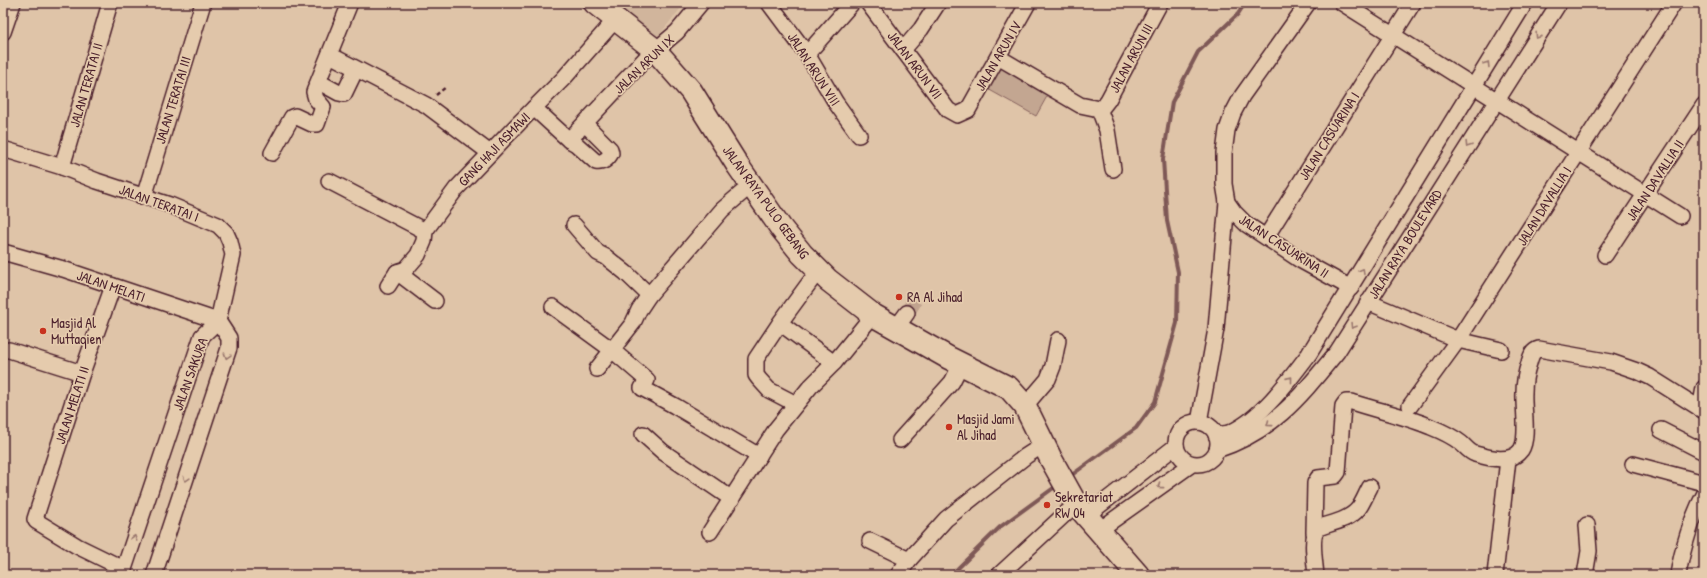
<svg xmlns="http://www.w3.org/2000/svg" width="1707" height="578" font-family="'Patrick Hand',sans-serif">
  <rect width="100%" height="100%" fill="#dfc4a8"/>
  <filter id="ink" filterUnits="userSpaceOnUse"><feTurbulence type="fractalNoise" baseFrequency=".025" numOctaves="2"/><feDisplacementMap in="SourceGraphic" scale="8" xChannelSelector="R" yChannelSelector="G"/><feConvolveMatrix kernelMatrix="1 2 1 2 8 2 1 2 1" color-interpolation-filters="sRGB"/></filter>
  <g filter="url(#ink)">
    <path fill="#d1b59c" d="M609,3H685L655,40Z"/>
    <path fill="#c3a691" stroke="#86625e" d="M1000,63L1050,91L1036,116L986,88Z"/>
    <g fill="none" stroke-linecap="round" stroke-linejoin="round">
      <g stroke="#7e5856" stroke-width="4">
        <path d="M1069,477L1136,428L1155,402L1177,323L1178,272L1167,221L1163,159L1172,102L1198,52L1238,14L1245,3"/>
        <path d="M951,575L1000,527L1059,484"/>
      </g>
      <path stroke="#c1a38f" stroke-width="15" stroke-dasharray="15 8" stroke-linecap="butt" d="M907,313L917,297"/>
      <defs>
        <g id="street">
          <path d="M769,3L807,54L836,103L859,135"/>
          <path d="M868,3L948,110L957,115L968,110L1028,3"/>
          <path d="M1308,3L1242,96L1233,113L1227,130L1224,153V184L1227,202L1234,212L1246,224L1300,260L1351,288"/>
          <path d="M1342,3L1680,216"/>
          <path d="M3,32L13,3"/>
          <path d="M903,50L921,29L938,3"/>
          <path d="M807,54L852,3"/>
          <path d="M330,55L426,105L490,153"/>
          <path d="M998,57L1080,105L1099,109L1107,130L1113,169"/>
          <path d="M319,82L339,93L344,94L356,69"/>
          <path d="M534,108L569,140L576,144L596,162C603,163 608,159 611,153L610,149L585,124"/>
          <path d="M1099,109H1101L1108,100L1160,3"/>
          <path d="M569,140L645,59L677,32L701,3"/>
          <path d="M3,149L62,167L97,181L170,205L218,225L226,233L230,242L233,255L218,321"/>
          <path d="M272,153L292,117L295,116L312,124H317L323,107L316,99L314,92L350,3"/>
          <path d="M62,167L110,3"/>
          <path d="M329,181L425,231"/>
          <path d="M144,197L203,3"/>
          <path d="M574,225L598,253L606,257L626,273L649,295"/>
          <path d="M1266,237L1413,3"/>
          <path d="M3,252L63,269L218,321"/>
          <path d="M1605,255L1704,105"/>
          <path d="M397,272L435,301"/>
          <path d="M113,286L82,373L35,519L36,521L77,546L124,569"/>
          <path d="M388,286L397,272L406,269L418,255L424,241L425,231L456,189L519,123L564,78L616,19"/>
          <path d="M1368,302L1458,340L1501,350"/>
          <path d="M553,307L612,350L647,380L642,388L675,406L759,456"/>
          <path d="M780,323L834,363"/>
          <path d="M896,328L907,313"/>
          <path d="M9,350L82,373"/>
          <path d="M597,369L633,323L639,310L649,295L722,210L751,185"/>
          <path d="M796,404L769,390L759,379L756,375V359L782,320L818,271"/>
          <path d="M1025,406L1048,379L1053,366L1058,340"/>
          <path d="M1410,406L1458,340L1674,3"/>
          <path d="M1700,409L1704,388"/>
          <circle cx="1197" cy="443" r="21"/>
          <path d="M1199,422L1216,329L1227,202"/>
          <path d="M1661,430L1704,452"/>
          <path d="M643,434L663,452L732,499"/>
          <path d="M1216,435C1221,434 1227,434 1231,432C1261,419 1290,379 1309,354L1525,3"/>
          <path d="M900,440L952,382L961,364"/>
          <path d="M1217,450C1274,431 1300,397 1337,352L1559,3"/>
          <path d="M1633,464L1704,483"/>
          <path d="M1086,516L1176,446"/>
          <path d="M710,532L776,429L810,387L834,363L873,315"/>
          <path d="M1100,532L1109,523L1192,464"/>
          <path d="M1314,533L1315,483L1318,478L1335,476L1338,472L1343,406L1346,402H1352C1378,411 1406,416 1431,427C1441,431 1452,436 1461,443C1465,446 1469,452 1475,454C1489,458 1511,464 1521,450C1529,438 1523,408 1524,393C1524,382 1526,372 1529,363C1531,356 1532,351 1539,349L1611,362L1637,371L1650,377L1704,411"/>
          <path d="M870,541L909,560"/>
          <path d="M122,575L202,336L218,321"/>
          <path d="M154,575L229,348V338L218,321"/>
          <path d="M898,575L909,560L946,519L1026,456L1043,445"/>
          <path d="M999,575L1076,504"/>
          <path d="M1316,575C1315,564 1310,535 1318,528C1331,523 1349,520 1358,509C1363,503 1366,494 1370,487"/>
          <path d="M1495,575L1508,459"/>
          <path d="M1585,575L1589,551L1587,525"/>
          <path d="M1678,575C1682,550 1692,517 1704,495"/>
        </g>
        <path id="primary" d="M595,3L655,50L691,91L738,166L781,228L802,254L828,280L873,315L896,328L949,358L1009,388L1025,406L1051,459L1076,504L1138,575"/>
      </defs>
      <use href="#street" stroke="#4a1f2b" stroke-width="18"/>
      <use href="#primary" stroke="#4a1f2b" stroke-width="25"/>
      <path stroke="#4a1f2b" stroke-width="2.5" stroke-dasharray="4 3" stroke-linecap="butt" d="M436,95L446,87"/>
      <use href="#street" stroke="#e5cbad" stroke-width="15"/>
      <use href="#primary" stroke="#e5cbad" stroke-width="22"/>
    </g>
    <defs><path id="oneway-chevron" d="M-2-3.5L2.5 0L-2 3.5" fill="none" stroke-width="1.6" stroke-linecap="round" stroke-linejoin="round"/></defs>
    <g stroke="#98756c">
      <use href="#oneway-chevron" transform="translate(1538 36) rotate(123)"/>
      <use href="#oneway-chevron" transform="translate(1487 64) rotate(-58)"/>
      <use href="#oneway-chevron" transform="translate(1468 145) rotate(122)"/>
      <use href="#oneway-chevron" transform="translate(1362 271) rotate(-59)"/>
      <use href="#oneway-chevron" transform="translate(1353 326) rotate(122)"/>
      <use href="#oneway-chevron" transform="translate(227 356) rotate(108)"/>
      <use href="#oneway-chevron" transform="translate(1290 379) rotate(-51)"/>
      <use href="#oneway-chevron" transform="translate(1269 424) rotate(143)"/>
      <use href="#oneway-chevron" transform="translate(186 479) rotate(108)"/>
      <use href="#oneway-chevron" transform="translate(1160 486) rotate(144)"/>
      <use href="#oneway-chevron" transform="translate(134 538) rotate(-72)"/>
    </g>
  </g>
  <g fill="#c8321e" stroke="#e5cbad" stroke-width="1.5">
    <circle cx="899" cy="297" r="4"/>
    <circle cx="43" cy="331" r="4"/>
    <circle cx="949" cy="427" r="4"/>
    <circle cx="1047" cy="505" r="4"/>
  </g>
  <g text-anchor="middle" stroke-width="3.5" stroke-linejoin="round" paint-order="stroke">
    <g font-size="14" fill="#4a1f2b" stroke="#e5cbad">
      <text transform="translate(998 56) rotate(-60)" y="5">JALAN ARUN IV</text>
      <text transform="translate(1131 58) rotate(-62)" y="5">JALAN ARUN III</text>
      <text transform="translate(644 64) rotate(-44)" y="5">JALAN ARUN IX</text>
      <text transform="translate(915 65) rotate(53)" y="5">JALAN ARUN VII</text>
      <text transform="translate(814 69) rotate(57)" y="5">JALAN ARUN VIII</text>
      <text transform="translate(86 85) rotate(-74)" y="5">JALAN TERATAI II</text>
      <text transform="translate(173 100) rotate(-73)" y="5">JALAN TERATAI III</text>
      <text transform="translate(1329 136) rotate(-58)" y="5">JALAN CASUARINA I</text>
      <text transform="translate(494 149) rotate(-46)" y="5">GANG HAJI ASMAWI</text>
      <text transform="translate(1655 180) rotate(-57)" y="5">JALAN DAVALLIA II</text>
      <text transform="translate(766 202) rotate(54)" y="5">JALAN RAYA PULO GEBANG</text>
      <text transform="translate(159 203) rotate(20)" y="5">JALAN TERATAI I</text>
      <text transform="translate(1544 206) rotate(-58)" y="5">JALAN DAVALLIA I</text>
      <text transform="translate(1405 244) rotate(-58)" y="5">JALAN RAYA BOULEVARD</text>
      <text transform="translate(1284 246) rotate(33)" y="5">JALAN CASUARINA II</text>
      <text transform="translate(111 286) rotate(19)" y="5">JALAN MELATI</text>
      <text transform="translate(190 374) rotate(-70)" y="5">JALAN SAKURA</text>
      <text transform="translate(72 405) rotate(-72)" y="5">JALAN MELATI II</text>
    </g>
    <g font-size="14" fill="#4a1f2b" stroke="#e5cbad" text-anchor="start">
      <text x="907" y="302">RA Al Jihad</text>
      <text x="51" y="328">Masjid Al<tspan x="51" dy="16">Muttaqien</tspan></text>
      <text x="957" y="424">Masjid Jami<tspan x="957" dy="16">Al Jihad</tspan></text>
      <text x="1055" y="502">Sekretariat<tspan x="1055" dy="16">RW 04</tspan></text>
    </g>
  </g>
  <rect width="1707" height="578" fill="none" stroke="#e5cbad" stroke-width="16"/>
  <rect x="8" y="8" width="1691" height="562" fill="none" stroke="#4a1f2b" stroke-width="1.5" filter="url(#ink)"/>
</svg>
